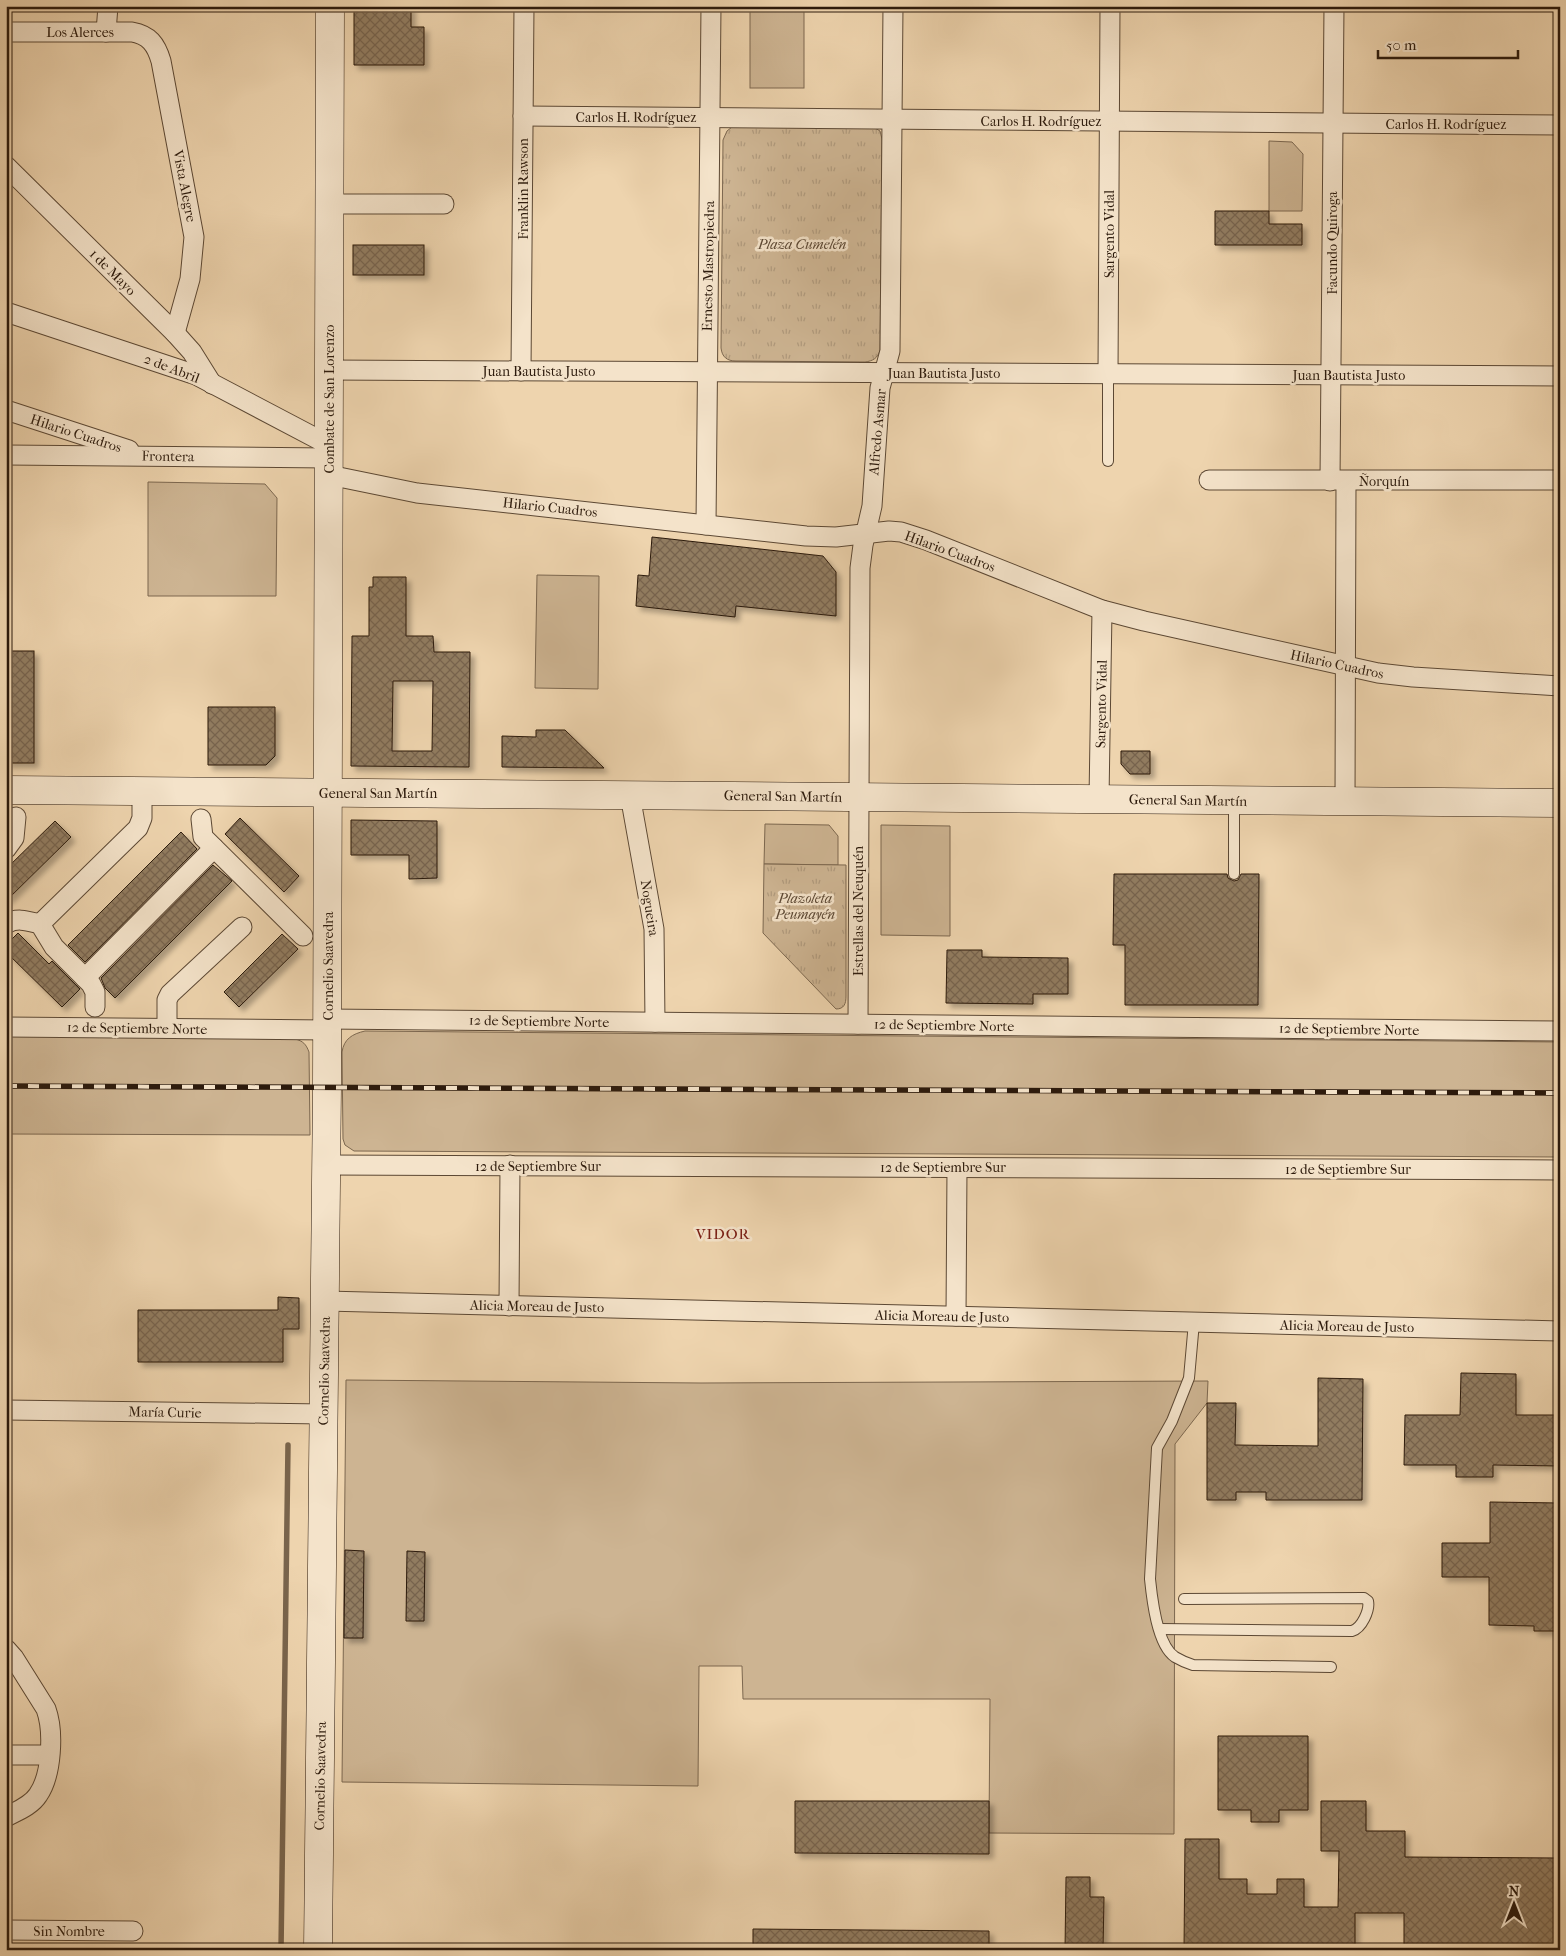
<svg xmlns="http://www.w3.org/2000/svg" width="1566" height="1956" font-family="'IM FELL French Canon',serif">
  <defs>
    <pattern id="park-tufts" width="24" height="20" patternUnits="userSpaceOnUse" patternTransform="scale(1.25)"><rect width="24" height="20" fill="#cdb492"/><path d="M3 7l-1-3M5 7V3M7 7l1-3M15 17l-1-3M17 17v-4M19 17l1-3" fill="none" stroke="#b09a7d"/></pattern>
    <pattern id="building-cross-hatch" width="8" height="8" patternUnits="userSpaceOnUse" patternTransform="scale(1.25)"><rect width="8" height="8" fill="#917b60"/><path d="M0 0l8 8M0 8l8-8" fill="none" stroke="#77644e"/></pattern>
    <filter id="shadow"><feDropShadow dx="4.5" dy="4.5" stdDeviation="2.5" flood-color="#0004"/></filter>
  </defs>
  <rect width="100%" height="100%" fill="#eed4ae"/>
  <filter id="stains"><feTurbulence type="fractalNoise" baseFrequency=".004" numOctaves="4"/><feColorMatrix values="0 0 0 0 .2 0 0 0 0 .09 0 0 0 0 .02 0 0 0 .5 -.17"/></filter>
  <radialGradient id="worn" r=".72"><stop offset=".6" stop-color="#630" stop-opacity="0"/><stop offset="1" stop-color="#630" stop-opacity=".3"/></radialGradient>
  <g fill="#cdb492" stroke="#7c674f">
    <rect x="750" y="10" width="54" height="78"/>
    <path d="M1269,141L1292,142L1303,154L1302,211H1269Z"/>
    <path d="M148,482L265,484L277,498L276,596H148Z"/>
    <path d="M537,575L599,576L598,689L535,688Z"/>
    <path d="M765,824L829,825L838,836V865L764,864Z"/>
    <path d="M881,825L950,826V936L881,935Z"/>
    <path d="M365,1031L1560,1042V1157L354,1151L345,1145L343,1139L342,1052C344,1039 352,1034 365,1031Z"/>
    <path d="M6,1036L295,1039C303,1041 306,1044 309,1052L310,1135L6,1134Z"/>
    <path d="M346,1380L701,1383L1208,1381L1207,1403L1175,1444L1174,1834L989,1833L990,1699H743L742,1666H699L698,1786L342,1782Z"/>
  </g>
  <g fill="url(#park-tufts)" stroke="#7c674f">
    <path d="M732,127L875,128L880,131L882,139L880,350C878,358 873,361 865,362L736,361C727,361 722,357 721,348L723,140L727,131Z"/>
    <path d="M764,864L846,865V996C846,1004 844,1009 836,1009L763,933Z"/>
  </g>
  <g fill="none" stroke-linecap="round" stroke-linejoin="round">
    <path stroke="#79644c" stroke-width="5.5" d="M281,1950L288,1445"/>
  </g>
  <g fill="url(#building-cross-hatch)" stroke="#2c1a0c" fill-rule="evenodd" filter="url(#shadow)">
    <path d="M354,6H411V27H424V65H354Z"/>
    <path d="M1215,211H1269V224H1302V245H1215Z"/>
    <rect x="353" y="245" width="71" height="30"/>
    <path d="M652,537L823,556L836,572V616L736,606L735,617L636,606L638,575L649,576Z"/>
    <path d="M373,577H406V636H433L434,652H470L469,767L351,766L352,636H369V587H373ZM393,681H433L432,751H392Z"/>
    <rect x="6" y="651" width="28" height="112"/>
    <path d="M208,707H275V756L266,765H208Z"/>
    <path d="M536,730H565L604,768L502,767V736L536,737Z"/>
    <path d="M1121,751H1150V774H1130L1121,764Z"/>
    <path d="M240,818L299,876L284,892L225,834Z"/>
    <path d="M351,820L437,821V878L409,879V855H351Z"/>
    <path d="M55,821L71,837L6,901V869Z"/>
    <path d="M181,832L197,849L85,962L68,945Z"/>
    <path d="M213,865L232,881L115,998L105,988L101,978Z"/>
    <path d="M1114,874H1227L1228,878L1234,881L1238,880L1241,874H1259L1258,1005H1125V945H1113Z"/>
    <path d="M18,933L49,964L52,961L80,989L62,1007L6,952V945Z"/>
    <path d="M282,934L298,949L239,1007L224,992Z"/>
    <path d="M947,950H982V957L1068,958V994H1033V1004L946,1003Z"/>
    <path d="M278,1297L299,1298V1329H283V1362H138V1310H278Z"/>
    <path d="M1461,1373L1516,1374V1415H1560V1466L1493,1465V1477H1456V1465H1404L1405,1415H1460Z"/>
    <path d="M1318,1378L1363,1379L1362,1500H1266V1492H1236V1500H1207V1403H1236L1235,1445L1318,1446Z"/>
    <path d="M1490,1502L1560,1503V1631H1534V1626L1489,1625V1577H1442V1543H1490Z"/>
    <path d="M345,1550L364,1551L363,1638H344Z"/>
    <path d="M407,1551L425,1552L424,1621H406Z"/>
    <path d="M1218,1736H1308V1810H1279V1822H1251V1810H1218Z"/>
    <path d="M795,1801H989V1854L795,1853Z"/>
    <path d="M1321,1801H1366V1831H1405V1857L1560,1858V1950H1404V1913H1355V1950H1184L1185,1839H1219V1879H1247V1894H1277V1879H1304V1907H1338L1339,1851H1321Z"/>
    <path d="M1066,1877H1090V1897H1104L1103,1950H1065Z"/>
    <path d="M753,1929L989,1931V1950H753Z"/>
  </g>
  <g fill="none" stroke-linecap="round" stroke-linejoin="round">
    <defs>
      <g id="lane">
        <path d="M1108,461V374"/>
        <path d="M1234,874V800"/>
        <path d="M1194,1322L1189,1378L1172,1421L1157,1448L1150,1579C1152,1599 1157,1645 1175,1657C1180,1660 1187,1663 1193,1665L1331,1667"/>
        <path d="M1160,1629L1352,1631C1362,1628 1370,1610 1368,1601L1364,1598L1184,1599"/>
      </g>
      <g id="street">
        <path d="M6,32H132C149,35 156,44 161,61L194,237L190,279L175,333"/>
        <path d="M106,32L108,6"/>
        <path d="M523,116L1560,125"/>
        <path d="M6,166L175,333L192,352L212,384"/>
        <path d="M330,204H444"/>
        <path d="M6,312L196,375L329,445"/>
        <path d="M329,370L1560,376"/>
        <path d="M521,371L524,6"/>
        <path d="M1108,374L1110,6"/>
        <path d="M6,410L129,450"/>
        <path d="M6,455L329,458"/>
        <path d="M329,475L417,493L806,536L836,537L889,531L901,532L926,540L1102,610L1144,621L1378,673L1413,677L1560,686"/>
        <path d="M1209,480H1560"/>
        <path d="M1330,481L1334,6"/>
        <path d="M706,525L711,6"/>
        <path d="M630,795L654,929L655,1022"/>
        <path d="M1099,799L1102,610"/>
        <path d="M1345,801L1346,481"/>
        <path d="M201,819L203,837L303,936"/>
        <path d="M6,849L14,838L16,817"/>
        <path d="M6,924C17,917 28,921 40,924L54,947L91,984L95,992V1007"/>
        <path d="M40,924L138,828L142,818V791"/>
        <path d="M85,978L214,848"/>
        <path d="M327,1019L1560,1031"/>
        <path d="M858,1024L860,568L863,545L872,506L880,388L890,351L893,6"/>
        <path d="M6,1027L327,1030"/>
        <path d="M167,1028V1000L170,994L242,927"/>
        <path d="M326,1165L1560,1170"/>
        <path d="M325,1301L1560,1331"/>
        <path d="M509,1306L510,1165"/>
        <path d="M956,1316L957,1168"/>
        <path d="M6,1410L324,1414"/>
        <path d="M6,1649L14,1658L46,1709C54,1731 52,1775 38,1795C31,1806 17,1811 6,1817"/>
        <path d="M6,1755H49"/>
        <path d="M6,1930L133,1931"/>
      </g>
      <g id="secondary">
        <path d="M6,790L1560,803"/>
        <path d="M318,1950L327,1087L330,6"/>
      </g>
    </defs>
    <use href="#lane" stroke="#5c4834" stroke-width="12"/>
    <use href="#street" stroke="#5c4834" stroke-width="21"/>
    <use href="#secondary" stroke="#2c1a0c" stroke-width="29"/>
    <use href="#lane" stroke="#f4e3ca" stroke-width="10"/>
    <use href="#street" stroke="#f4e3ca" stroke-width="19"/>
    <use href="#secondary" stroke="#f4e3ca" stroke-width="28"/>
    <defs>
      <path id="rail" d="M6,1086L1560,1093"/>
    </defs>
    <use href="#rail" stroke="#2c1a0c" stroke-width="5.5"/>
    <use href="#rail" stroke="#f4e3ca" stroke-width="4" stroke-dasharray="11" stroke-linecap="butt"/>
  </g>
  <g text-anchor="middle" stroke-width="5" stroke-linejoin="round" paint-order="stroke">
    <g font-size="14" fill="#2c1a0c" stroke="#f4e3ca">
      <text x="80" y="37">Los Alerces</text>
      <text x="636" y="122">Carlos H. Rodríguez</text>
      <text x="1041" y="126">Carlos H. Rodríguez</text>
      <text x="1446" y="129">Carlos H. Rodríguez</text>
      <text transform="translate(185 186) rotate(79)" y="5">Vista Alegre</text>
      <text transform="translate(523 189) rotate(-90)" y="5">Franklin Rawson</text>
      <text transform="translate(1109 234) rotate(-90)" y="5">Sargento Vidal</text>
      <text transform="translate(1332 243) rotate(-90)" y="5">Facundo Quiroga</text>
      <text transform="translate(708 266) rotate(-89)" y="5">Ernesto Mastropiedra</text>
      <text transform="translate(113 272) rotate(45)" y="5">1 de Mayo</text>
      <text transform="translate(172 368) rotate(21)" y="5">2 de Abril</text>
      <text x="539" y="376">Juan Bautista Justo</text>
      <text x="944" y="378">Juan Bautista Justo</text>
      <text x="1349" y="380">Juan Bautista Justo</text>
      <text transform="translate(329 399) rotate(-90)" y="5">Combate de San Lorenzo</text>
      <text transform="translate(877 432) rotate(-85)" y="5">Alfredo Asmar</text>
      <text transform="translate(76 433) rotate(18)" y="5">Hilario Cuadros</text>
      <text transform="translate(168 456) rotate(1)" y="5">Frontera</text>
      <text x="1384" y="486">Ñorquín</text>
      <text transform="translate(550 507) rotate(6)" y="5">Hilario Cuadros</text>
      <text transform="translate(950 551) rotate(20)" y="5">Hilario Cuadros</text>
      <text transform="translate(1337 664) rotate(12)" y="5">Hilario Cuadros</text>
      <text transform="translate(1101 704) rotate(-89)" y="5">Sargento Vidal</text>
      <text x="378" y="798">General San Martín</text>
      <text transform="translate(783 796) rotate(1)" y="5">General San Martín</text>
      <text transform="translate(1188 800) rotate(1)" y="5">General San Martín</text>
      <text transform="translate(650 908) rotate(81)" y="5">Nogueira</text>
      <text transform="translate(858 911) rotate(-90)" y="5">Estrellas del Neuquén</text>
      <text transform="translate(328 966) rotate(-90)" y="5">Cornelio Saavedra</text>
      <text transform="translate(539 1021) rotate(1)" y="5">12 de Septiembre Norte</text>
      <text transform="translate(944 1025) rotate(1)" y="5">12 de Septiembre Norte</text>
      <text transform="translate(137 1028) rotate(1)" y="5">12 de Septiembre Norte</text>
      <text transform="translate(1349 1029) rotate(1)" y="5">12 de Septiembre Norte</text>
      <text x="538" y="1171">12 de Septiembre Sur</text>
      <text x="943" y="1172">12 de Septiembre Sur</text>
      <text x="1348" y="1174">12 de Septiembre Sur</text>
      <text transform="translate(537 1306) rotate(1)" y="5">Alicia Moreau de Justo</text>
      <text transform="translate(942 1316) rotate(1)" y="5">Alicia Moreau de Justo</text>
      <text transform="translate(1347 1326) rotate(1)" y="5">Alicia Moreau de Justo</text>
      <text transform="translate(324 1371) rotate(-89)" y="5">Cornelio Saavedra</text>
      <text transform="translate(165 1412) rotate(1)" y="5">María Curie</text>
      <text transform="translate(320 1776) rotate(-89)" y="5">Cornelio Saavedra</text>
      <text x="69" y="1936">Sin Nombre</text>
    </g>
    <g font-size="14" font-style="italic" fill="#5c4834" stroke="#f4e3ca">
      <text x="802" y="249">Plaza Cumelén</text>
      <text x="805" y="903">Plazoleta<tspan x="805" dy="16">Peumayén</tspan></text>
    </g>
    <g font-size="15" letter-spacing="1" fill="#7a1f14" stroke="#f4e3ca">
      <text x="723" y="1239">VIDOR</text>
    </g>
  </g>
  <rect width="1566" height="1956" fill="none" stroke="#eed4ae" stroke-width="25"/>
  <rect x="8" y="8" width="1551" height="1941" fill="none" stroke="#2c1a0c" stroke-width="2.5"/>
  <rect x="12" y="12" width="1541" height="1931" fill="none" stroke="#2c1a0c"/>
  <g transform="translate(1514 1904)" stroke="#f4e3ca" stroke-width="4" paint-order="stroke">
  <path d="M0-4L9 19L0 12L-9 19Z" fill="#2c1a0c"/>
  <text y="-8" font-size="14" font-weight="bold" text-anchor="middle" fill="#2c1a0c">N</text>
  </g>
  <path d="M1378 50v8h140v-8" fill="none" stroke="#2c1a0c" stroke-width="2.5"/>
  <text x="1386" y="50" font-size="15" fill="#2c1a0c" stroke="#f4e3ca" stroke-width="4" paint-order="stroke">50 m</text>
  <rect width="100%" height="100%" filter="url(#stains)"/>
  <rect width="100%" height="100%" fill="url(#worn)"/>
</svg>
